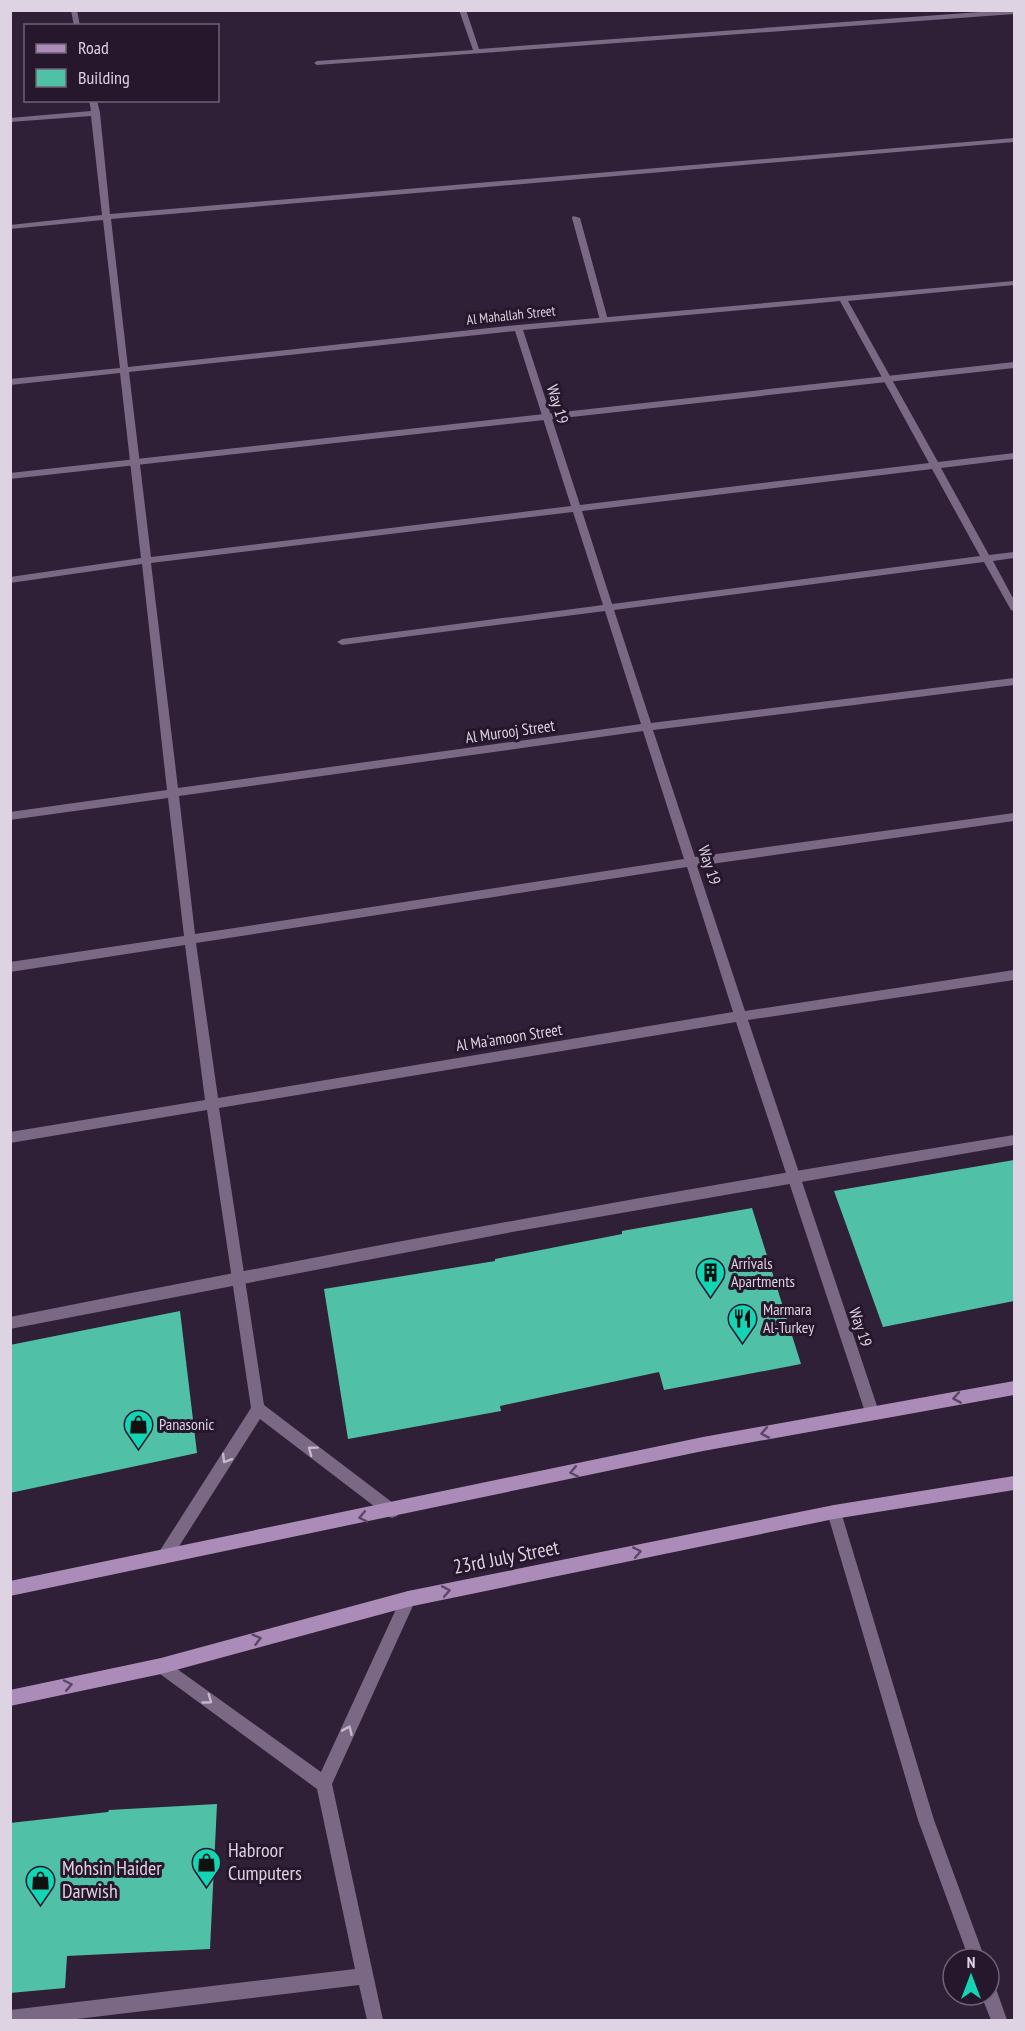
<svg xmlns="http://www.w3.org/2000/svg" width="1025" height="2031" font-family="'PT Sans Narrow',sans-serif">
  <rect width="100%" height="100%" fill="#302037"/>
  <g fill="#50c0a6">
    <path d="M1014,1160V1301L883,1327L834,1191Z"/>
    <path d="M752,1208L801,1364L664,1390L659,1372L500,1406L501,1411L348,1439L324,1289L495,1261V1259L622,1234V1231Z"/>
    <path d="M180,1311L197,1453L10,1493V1345Z"/>
    <path d="M217,1804L210,1949L67,1956L65,1988L10,1993V1823L108,1812L109,1810Z"/>
  </g>
  <g fill="none" stroke-linecap="round" stroke-linejoin="round">
    <g fill="#7b6884" fill-rule="evenodd">
      <path d="M573,216L580,218L608,320L607,322L600,320L572,218Z"/>
      <path d="M1014,362V368L10,479V473Z"/>
      <path d="M1014,1135V1145L512,1232L10,1329V1317C344,1250 678,1189 1014,1135Z"/>
    </g>
    <g fill="#7b6884" fill-rule="evenodd">
      <path d="M71,10H77L80,26H74Z"/>
      <path d="M459,10H466L479,49L1007,10H1014V14L317,65L314,63L317,61L473,50Z"/>
      <path d="M89,100H97L100,113L110,214L1014,138V142L111,219L128,367L518,325L1014,281V285L848,301L938,462L1014,453V459L941,468L989,555L1014,552V558L993,561L1014,600V611L1011,610L984,562L614,610L651,723L1014,678V685L653,730L695,857L1014,813V821L697,866L745,1011L1014,970V980L748,1020L879,1412L877,1417L872,1419L867,1417L865,1412L736,1022L219,1108L264,1405L397,1506L399,1511L397,1516L392,1518L387,1516L260,1419L169,1562L164,1564L159,1562L157,1557L159,1552L251,1408L207,1110L10,1143V1132L205,1100L185,945L10,972V962L184,936L168,798L10,820V812L167,790L142,564L10,583V577L141,558L120,373L10,385V379L120,368L103,220L10,229V225L102,215L91,116L10,122V118L91,111ZM840,301L929,463L580,505L523,330ZM515,331L571,506L151,557L129,372ZM932,469L980,556L612,604L582,511ZM573,512L603,605L342,639L337,642L342,645L605,611L641,724L178,788L151,563ZM643,731L684,859L195,934L179,796ZM687,867L733,1012L218,1098L196,943Z"/>
      <path d="M834,1505L839,1507L841,1512L934,1820L985,1959H969L918,1820L827,1512L829,1507Z"/>
      <path d="M408,1591L413,1594L416,1599L332,1784L383,2020H367L359,1985L69,2020H10V2010L355,1969L317,1789L156,1671L153,1666L156,1661L161,1658L166,1661L321,1772L403,1594Z"/>
      <path d="M989,1983L995,1986L1007,2020H991L981,1995H989Z"/>
    </g>
    <g fill="#ab8cb9" fill-rule="evenodd">
      <path d="M1014,1381V1395L703,1451L10,1596V1581L703,1437Z"/>
      <path d="M1014,1476V1490L834,1519L408,1607L161,1674L10,1706V1690L161,1658L408,1591L834,1505Z"/>
    </g>
  </g>
  <defs><path id="oneway-chevron" d="M-2-3.5L2.5 0L-2 3.5" fill="none" stroke-width="1.6" stroke-linecap="round" stroke-linejoin="round" transform="scale(1.5)"/></defs>
  <g stroke="#5b4665">
    <use href="#oneway-chevron" transform="translate(957 1398) rotate(170)"/>
    <use href="#oneway-chevron" transform="translate(765 1433) rotate(169)"/>
    <use href="#oneway-chevron" transform="translate(574 1472) rotate(168)"/>
    <use href="#oneway-chevron" transform="translate(363 1517) rotate(169)"/>
    <use href="#oneway-chevron" transform="translate(637 1552) rotate(-11)"/>
    <use href="#oneway-chevron" transform="translate(446 1591) rotate(-11)"/>
    <use href="#oneway-chevron" transform="translate(257 1639) rotate(-15)"/>
    <use href="#oneway-chevron" transform="translate(68 1685) rotate(-12)"/>
  </g>
  <g stroke="#c4b8ca">
    <use href="#oneway-chevron" transform="translate(312 1450) rotate(-143)"/>
    <use href="#oneway-chevron" transform="translate(226 1459) rotate(122)"/>
    <use href="#oneway-chevron" transform="translate(208 1700) rotate(36)"/>
    <use href="#oneway-chevron" transform="translate(348 1730) rotate(-66)"/>
  </g>
  <defs>
    <symbol id="building-pin" viewBox="-11 -11 22 30"><path d="M0 17L-7.5 6A9.5 9.5 0 1 1 7.5 6Z" fill="#14d5b3" stroke="#26172d"/><path d="M-4-6H4V6H1V3H-1V6H-4ZM-2.5-4.3h1.7v1.8h-1.7ZM.8-4.3h1.7v1.8H.8ZM-2.5-1h1.7V.8h-1.7ZM.8-1h1.7V.8H.8Z" fill="#111"/></symbol>
    <symbol id="restaurant-pin" viewBox="-11 -11 22 30"><path d="M0 17L-7.5 6A9.5 9.5 0 1 1 7.5 6Z" fill="#14d5b3" stroke="#26172d"/><path d="M-5-6h1v4h1v-4h1v4h1v-4h1v5L-1.5 .5V6h-2V.5L-5-1ZM5-6V6H3V1.5H1.5Q1.5-4 5-6Z" fill="#111"/></symbol>
    <symbol id="shop-pin" viewBox="-11 -11 22 30"><path d="M0 17L-7.5 6A9.5 9.5 0 1 1 7.5 6Z" fill="#14d5b3" stroke="#26172d"/><path d="M-5-2.5h2.3a2.7 3.5 0 0 1 5.4 0H5L5.5 6h-11ZM-1.5-2.5h3a1.5 2.3 0 0 0-3 0Z" fill="#111"/></symbol>
  </defs>
  <g fill-rule="evenodd">
    <use href="#building-pin" x="694" y="1256" width="33" height="45"/>
    <use href="#restaurant-pin" x="726" y="1302" width="33" height="45"/>
    <use href="#shop-pin" x="122" y="1408" width="33" height="45"/>
    <use href="#shop-pin" x="190" y="1846" width="33" height="45"/>
    <use href="#shop-pin" x="24" y="1864" width="33" height="45"/>
  </g>
  <g text-anchor="middle" stroke-width="6" stroke-linejoin="round" paint-order="stroke">
    <g font-size="14" fill="#ddd3e2" stroke="#26172d">
      <text transform="translate(511 315) rotate(-6)" y="5">Al Mahallah Street</text>
    </g>
    <g font-size="16" fill="#ddd3e2" stroke="#26172d">
      <text transform="translate(558 404) rotate(73)" y="6">Way 19</text>
      <text transform="translate(510 731) rotate(-8)" y="6">Al Murooj Street</text>
      <text transform="translate(710 865) rotate(72)" y="6">Way 19</text>
      <text transform="translate(509 1037) rotate(-9)" y="6">Al Ma'amoon Street</text>
      <text transform="translate(861 1327) rotate(71)" y="6">Way 19</text>
    </g>
    <g font-size="16" fill="#ddd3e2" stroke="#26172d" text-anchor="start">
      <text x="731" y="1269">Arrivals<tspan x="731" dy="18">Apartments</tspan></text>
      <text x="763" y="1315">Marmara<tspan x="763" dy="18">Al-Turkey</tspan></text>
      <text x="159" y="1430">Panasonic</text>
    </g>
    <g font-size="20" fill="#ddd3e2" stroke="#26172d">
      <text transform="translate(506 1557) rotate(-11)" y="7">23rd July Street</text>
    </g>
    <g font-size="20" fill="#ddd3e2" stroke="#26172d" text-anchor="start">
      <text x="228" y="1857">Habroor<tspan x="228" dy="23">Cumputers</tspan></text>
      <text x="62" y="1875">Mohsin Haider<tspan x="62" dy="23">Darwish</tspan></text>
    </g>
  </g>
  <rect width="1025" height="2031" fill="none" stroke="#ddd3e2" stroke-width="24"/>
  <rect x="24" y="24" width="195" height="78" fill="#26172d" stroke="#6f6275" stroke-width="1.5"/>
  <rect x="36" y="44" width="30" height="9" fill="#ab8cb9" stroke="#6f6275" stroke-width="1.5"/>
  <text x="78" y="54" font-size="18" fill="#ddd3e2">Road</text>
  <rect x="36" y="69" width="30" height="18" fill="#50c0a6" stroke="#6f6275" stroke-width="1.5"/>
  <text x="78" y="84" font-size="18" fill="#ddd3e2">Building</text>
  <g transform="translate(971 1977)"><circle r="28" fill="#26172d" stroke="#6f6275" stroke-width="1.5"/>
  <path d="M0-4.5L10 22L0 15L-10 22Z" fill="#14d5b3"/>
  <text y="-9" font-size="16" font-weight="bold" text-anchor="middle" fill="#ddd3e2">N</text>
  </g>
</svg>
